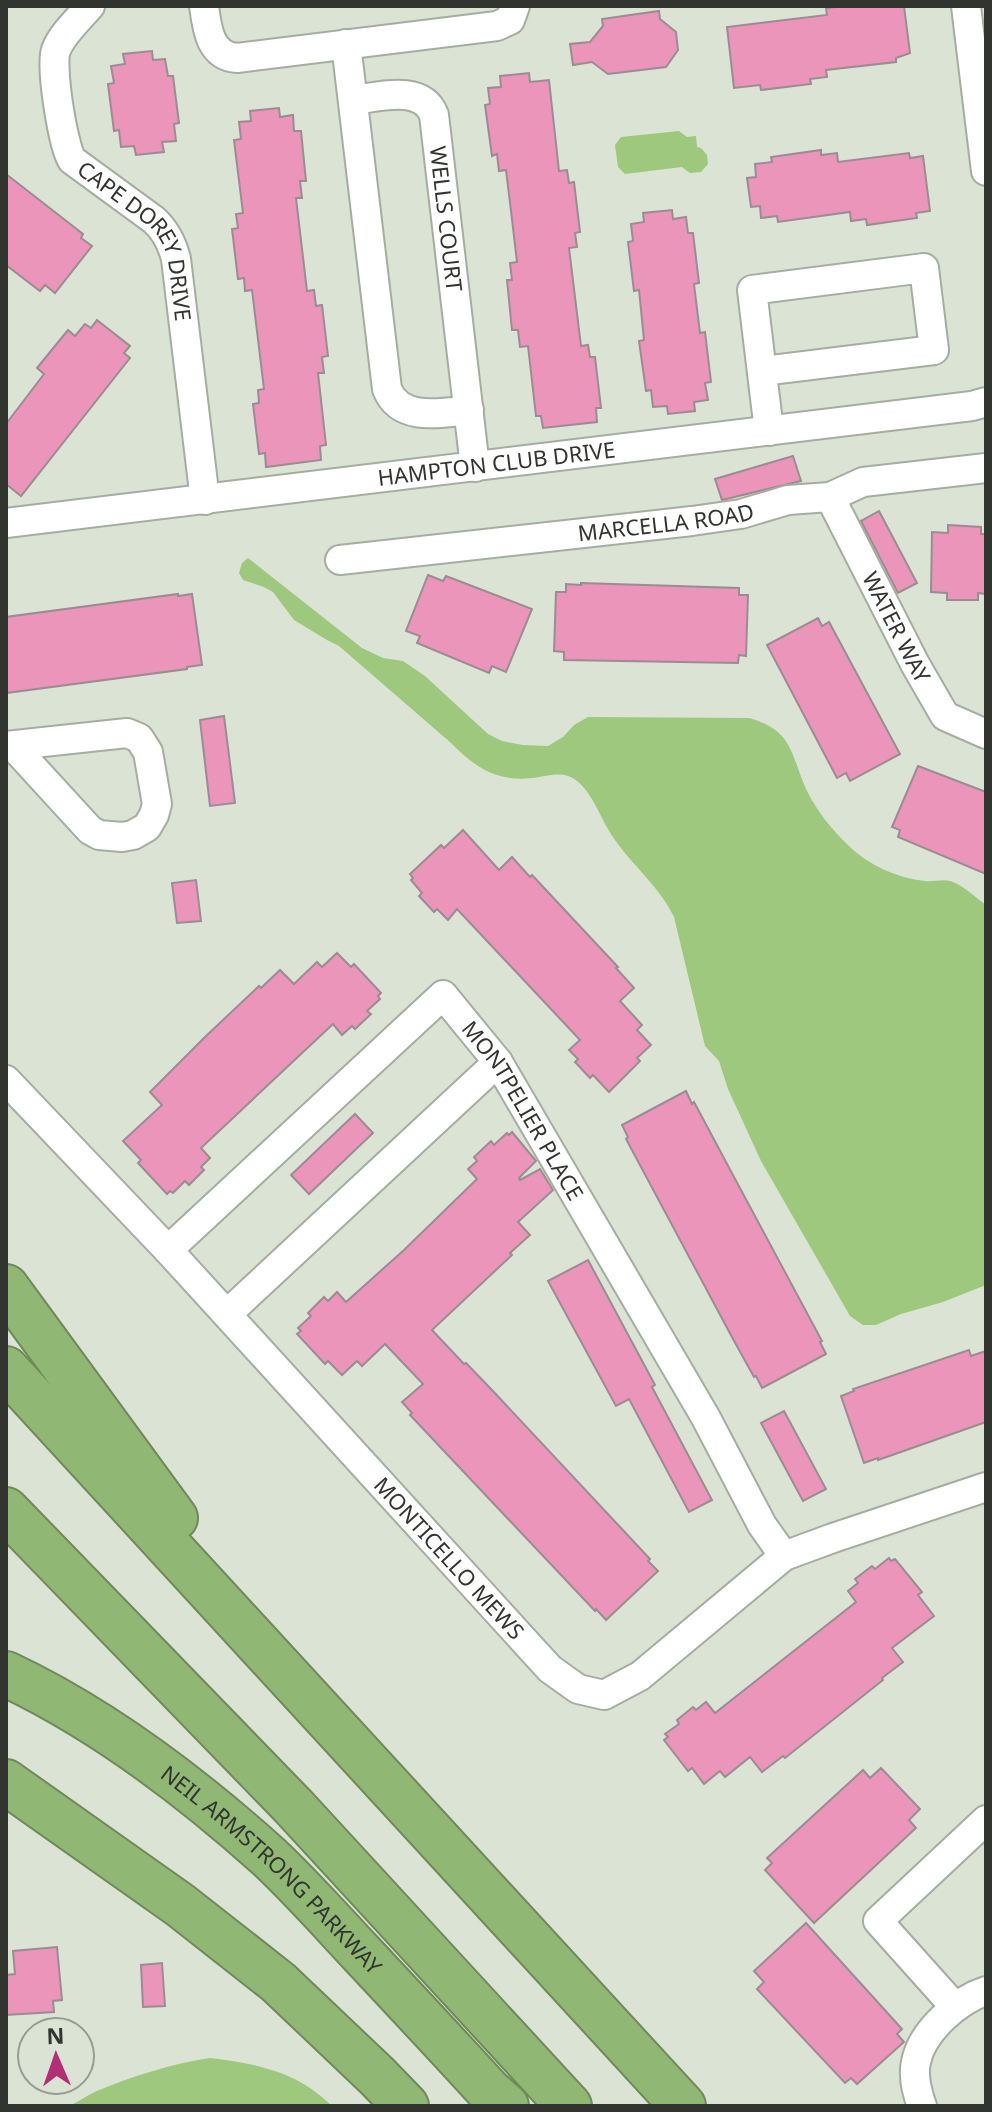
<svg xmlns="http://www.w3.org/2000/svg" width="992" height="2112" font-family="'Noto Sans',sans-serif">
  <rect width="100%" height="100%" fill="#dbe3d5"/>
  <g fill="#9dc87d">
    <path d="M679,131L687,137L696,136L697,147L701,148L707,155L708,164L701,172L690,173L682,167L625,174L618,167L615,145L621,137Z"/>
    <path d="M248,558L362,648L383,658L403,661L425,676L488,734L502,741L523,745L548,746L563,737L574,725L588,717L749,718C794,731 790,754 807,791C817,811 832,830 848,845C868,865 897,878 925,881C933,882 942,879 950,881C963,885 975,897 986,905V1285L943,1302L901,1314L876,1325H863L850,1316L761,1161L728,1089L719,1061L705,1046L674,917C658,883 626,861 608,829C598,812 588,783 568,776C557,772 543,777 532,778C496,782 475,767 451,743L339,646L327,640L294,620L273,592L264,587L243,580L239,573L242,563Z"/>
    <path d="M210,2058C257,2064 297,2071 332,2106H69C79,2102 87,2095 97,2091C133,2076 171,2064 210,2058Z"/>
  </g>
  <g fill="#ea95b9" stroke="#9b8c92" stroke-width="2">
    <path d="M844,6H904L910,53L896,58V62L826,70L827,77L810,79L811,84L761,90L760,85L734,88L727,27L827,15L826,8Z"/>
    <path d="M659,11L660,19L676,32L678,50L666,67L608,74L592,62L573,65L570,44L590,42L603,26L602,19Z"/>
    <path d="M152,51L153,60L165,59L168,76H173L179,123L174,124L176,141L162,142L164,152L136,155L134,146L121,147L119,130L114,131L108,84L114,83L111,66L125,64L123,54Z"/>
    <path d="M529,73L530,82L549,80L559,171L567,170L569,183L574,182L580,232L575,233L577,247L569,248L581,346L588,345L590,357H595L601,408H596L597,422L543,428L541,416H536L528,346L520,347L518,330H512L507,280H512L510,263L517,262L511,211L506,170L499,171L497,154L492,156L485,105L490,104L488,88L501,87L500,76Z"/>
    <path d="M279,108L280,117L293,115L294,131H301L306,181H300L302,198H296L307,291L314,290L316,306L322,305L328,356L322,357L324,373H318L326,445L320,446L321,460L266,467L265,453L259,454L253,404L259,403L258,390L264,389L252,290L245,291L244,278L238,279L232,229L238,228L236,214L243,213L234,140L241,139L239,122L251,121L250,111Z"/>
    <path d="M821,150V155L837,153L838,162L909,153L910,158L923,156L930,211L916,213L917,218L867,225L866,219L851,221L850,212L778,222L777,216L761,218L760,206L751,207L747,178L756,177L755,164L772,162L771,157Z"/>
    <path d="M6,174L83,234L81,238L92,246L55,293L45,285L40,291L6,265Z"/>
    <path d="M672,210L673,219L686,217L688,233H693L699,283L694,284L700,333L705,332L711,382L705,383L708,400L694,402L695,411L668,414L667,406L653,407L651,390L646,391L639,341L644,340L639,290L634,291L628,242L633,241L631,224L644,222L643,213Z"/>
    <path d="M97,320L130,346L124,353L130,358L21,496L6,484V424L44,374L37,368L68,330L75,336L85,324L91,328Z"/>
    <path d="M793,456L801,481L722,500L715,479Z"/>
    <path d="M879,511L917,583L898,593L861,521Z"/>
    <path d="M948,525L981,527V534H986V594L978,593V600H947V593L931,592L932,532L948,533Z"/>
    <path d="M428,575L443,581L446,576L532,609L506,672L492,666L489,673L417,643L420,636L406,631Z"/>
    <path d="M581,583L739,588V595H748L746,656L739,655L738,663L564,660V652L554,651L556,592H566V584L581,585Z"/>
    <path d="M178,594V596L192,594L202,665L187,667V669L6,693V617Z"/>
    <path d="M818,618L822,626L829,622L900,754L850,781L846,773L837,778L767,645Z"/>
    <path d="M224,716L235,803L210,806L200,720Z"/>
    <path d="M918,766L986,792V874L898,837L900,830L892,827Z"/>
    <path d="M463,830L499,870L512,857L530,877L532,875L618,967L616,968L634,988L620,1001L642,1025L637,1030L651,1045L637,1058L640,1061L609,1092L593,1075L590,1078L575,1062L578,1059L569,1050L580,1040L457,909L448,920L437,909L434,912L419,896L422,893L411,880L413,878L410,874L441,845L444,848Z"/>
    <path d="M196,880L201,921L177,923L172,883Z"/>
    <path d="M337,953L351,967L354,964L381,993L378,996L380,999L367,1011L371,1014L355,1029L352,1026L342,1035L333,1024L201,1148L210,1158L201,1167L204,1170L189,1185L185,1181L173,1193L170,1191L167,1194L138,1163L141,1160L123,1141L162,1105L150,1092L205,1037L259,986L261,988L280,970L294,984L317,962L322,967Z"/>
    <path d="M686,1091L692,1104L694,1102L734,1177L822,1341L820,1342L826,1354L762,1388L756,1376L754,1377L733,1339L626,1139L628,1137L622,1125Z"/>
    <path d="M355,1114L373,1133L309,1194L291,1175Z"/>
    <path d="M512,1132L536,1161L519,1178L520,1180L540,1169L553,1190L518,1222L530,1235L510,1253L512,1255L432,1330L464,1364L466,1363L492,1390L650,1559L648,1561L658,1571L606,1620L596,1609L595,1611L410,1415L412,1413L402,1402L423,1384L385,1344L362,1366L357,1361L342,1375L328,1361L325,1364L297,1334L301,1331L298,1328L311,1316L308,1313L324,1297L328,1301L337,1292L346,1302L404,1250L477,1179L468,1169L477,1161L474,1157L491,1141L494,1145L507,1133L509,1135Z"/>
    <path d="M588,1260L655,1385L652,1387L712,1500L689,1512L629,1399L616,1406L548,1281Z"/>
    <path d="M969,1350L971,1356L986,1351V1422L878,1460V1458L864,1463L841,1396L854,1391L853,1389Z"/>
    <path d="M784,1411L826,1489L803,1501L761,1423Z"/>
    <path d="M889,1558L891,1561L895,1559L922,1592L918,1595L934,1616L892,1648L903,1662L882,1678L883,1680L785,1758L783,1756L762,1772L750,1757L725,1777L720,1771L704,1784L692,1768L688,1771L664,1740L668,1737L665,1734L679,1724L677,1720L693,1707L696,1710L706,1702L715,1713L856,1602L848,1591L858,1583L855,1579L872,1566L875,1569Z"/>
    <path d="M881,1768L920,1809L909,1820L916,1828L814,1923L765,1870L772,1863L767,1858L863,1770L870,1778Z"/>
    <path d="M806,1923L902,2029L897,2034L904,2042L857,2084L851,2078L845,2083L757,1989L764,1982L754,1971Z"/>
    <path d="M57,1947L62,2000L53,2001L54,2012L6,2015V1975L15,1974L13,1951Z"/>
    <path d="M162,1963L165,2006L143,2007L141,1965Z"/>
  </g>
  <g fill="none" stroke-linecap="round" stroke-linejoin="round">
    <defs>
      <g id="minor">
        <path id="s1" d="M90,6C79,19 62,34 56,50C50,66 63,146 72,160L154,220C166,231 172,243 176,259L205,500"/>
        <path d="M204,6C207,29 210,56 237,58L497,26L510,20L515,6"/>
        <path d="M966,6L986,171"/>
        <path d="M346,44L387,389C400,422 441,413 469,410"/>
        <path id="s2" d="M353,100C379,97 422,84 434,115L475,467"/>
        <path d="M762,371L934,350L924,268L752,290L769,431"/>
        <path id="s3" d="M830,497L915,664L945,716L986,734"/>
        <path id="s4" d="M6,523L972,406L986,402"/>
        <path id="s5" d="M340,560L692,521L741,514L788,500L830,497L863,482L986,468"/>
        <path d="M6,746L127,733L139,738L148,752L157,804L154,815L147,827L133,835L122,837L99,835L90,830L13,746"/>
        <path id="s6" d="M6,1080L168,1250L550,1669L578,1689L604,1695L640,1676L784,1556L833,1538L986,1487"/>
        <path id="s7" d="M168,1250L443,995L498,1062L706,1418L762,1525L784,1556"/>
        <path d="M227,1314L498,1062"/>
        <path d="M955,2007L878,1921L986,1820"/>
        <path d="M922,2106C917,2093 913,2075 916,2062C922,2031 958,2000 986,1991"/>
      </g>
      <g id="motorway">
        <path d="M6,1287L175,1518"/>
        <path d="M6,1369L683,2106"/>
        <path d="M6,1510L294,1807L569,2106"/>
        <path id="s8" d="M6,1674C102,1719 190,1786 269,1857C301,1887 331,1921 361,1953C404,1999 447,2045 489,2091L506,2106"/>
        <path d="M6,1782L180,1905L278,1982L377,2076L406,2106"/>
      </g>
    </defs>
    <use href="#minor" stroke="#a5ada0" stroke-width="32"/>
    <use href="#motorway" stroke="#6f895b" stroke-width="48"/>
    <use href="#minor" stroke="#fff" stroke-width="28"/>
    <use href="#motorway" stroke="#90b773" stroke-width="44"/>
  </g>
  <g text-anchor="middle" stroke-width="6" stroke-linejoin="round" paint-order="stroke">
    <g font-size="22" fill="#31342f" stroke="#dbe3d5">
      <text dy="8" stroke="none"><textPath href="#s2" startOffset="194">WELLS COURT</textPath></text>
      <text dy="8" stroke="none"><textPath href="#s1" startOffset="278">CAPE DOREY DRIVE</textPath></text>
      <text dy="8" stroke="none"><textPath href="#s4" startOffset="494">HAMPTON CLUB DRIVE</textPath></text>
      <text dy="8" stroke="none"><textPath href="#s5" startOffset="328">MARCELLA ROAD</textPath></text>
      <text dy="8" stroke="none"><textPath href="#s3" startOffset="146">WATER WAY</textPath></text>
      <text dy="8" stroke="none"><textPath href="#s7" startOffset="516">MONTPELIER PLACE</textPath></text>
      <text dy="8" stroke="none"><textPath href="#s6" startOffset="652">MONTICELLO MEWS</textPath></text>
      <text dy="8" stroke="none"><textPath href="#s8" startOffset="332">NEIL ARMSTRONG PARKWAY</textPath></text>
    </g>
  </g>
  <rect width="992" height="2112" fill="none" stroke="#31342f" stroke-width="16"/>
  <g transform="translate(56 2056) rotate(358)"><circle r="38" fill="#dbe3d5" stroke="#979d93" stroke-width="2"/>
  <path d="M0-6L14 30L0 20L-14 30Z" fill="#b32f75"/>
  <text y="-12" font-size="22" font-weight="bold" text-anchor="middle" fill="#31342f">N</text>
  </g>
</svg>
